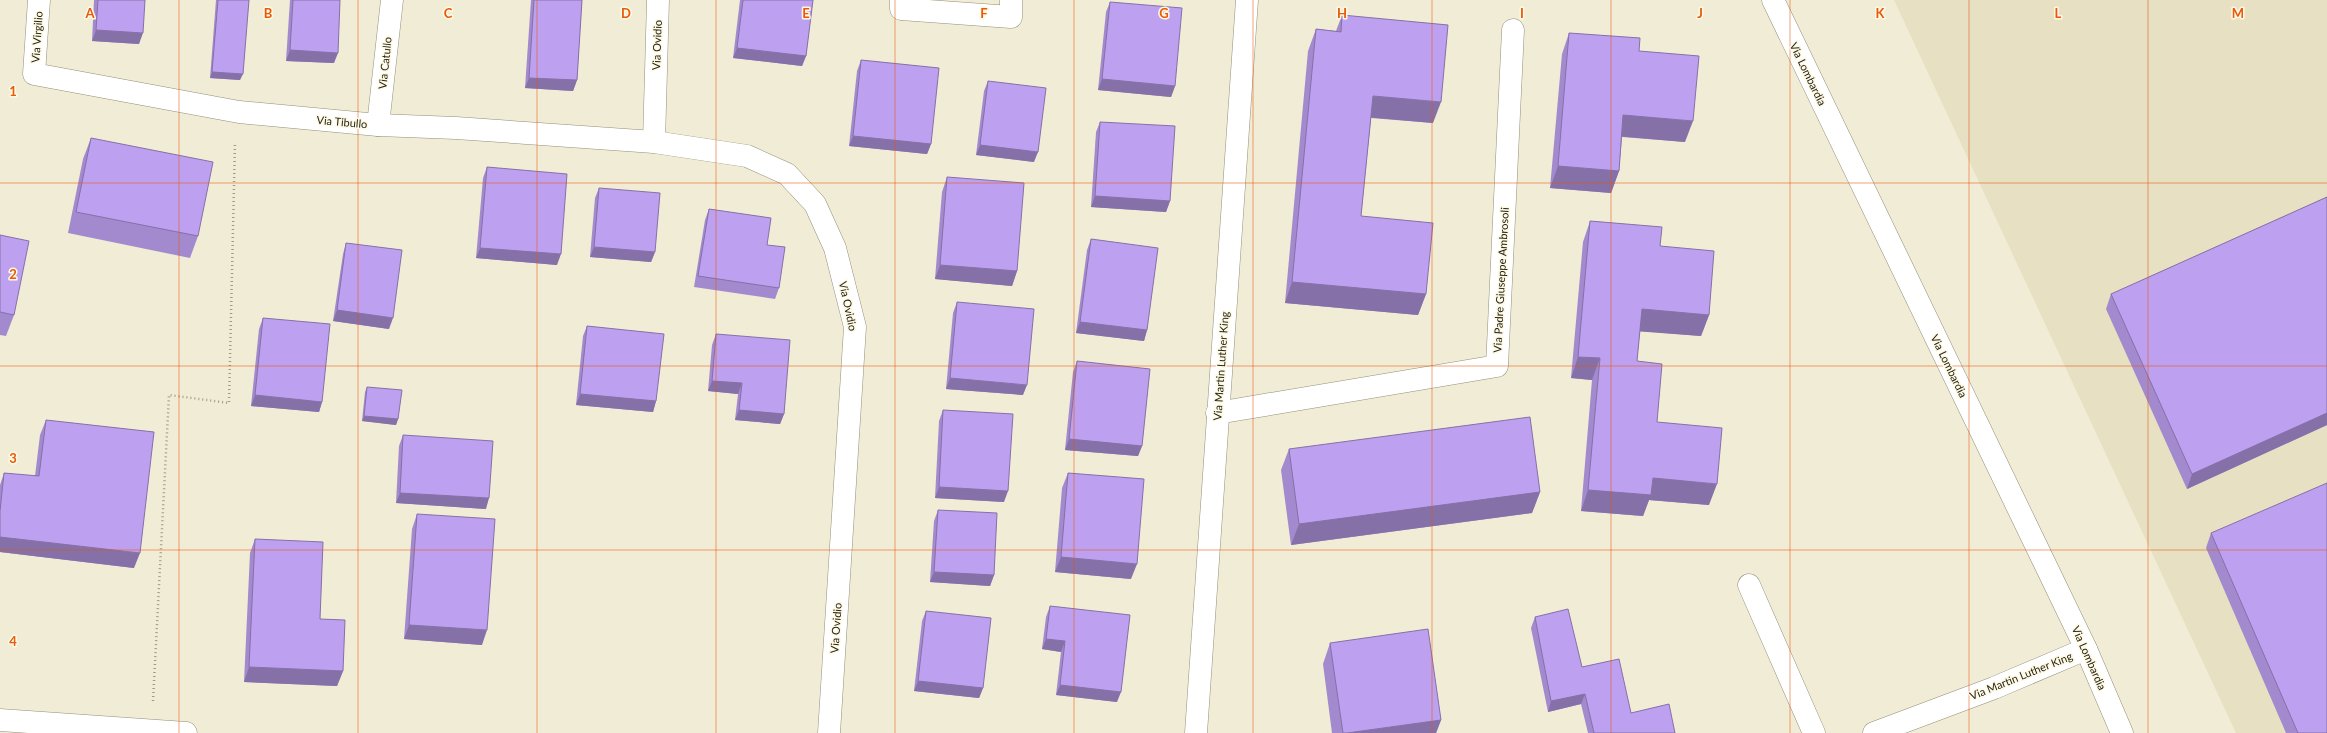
<svg xmlns="http://www.w3.org/2000/svg" width="2327" height="733" font-family="Lato,sans-serif">
  <rect width="100%" height="100%" fill="#f1ecd5"/>
  <path fill="#e7e0c3" d="M1894,0H2327V733H2236Z"/>
  <g fill="none" stroke-linecap="round" stroke-linejoin="round">
    <defs>
      <g id="minor">
        <path d="M39,0L34,74L239,112L378,125L456,128L654,142"/>
        <path d="M658,0L654,142L747,156L787,174L815,204L835,248L855,327L829,733"/>
        <path d="M901,0V9L1011,17V0"/>
        <path d="M1773,0L2086,649L2122,733"/>
        <path d="M378,125L392,0"/>
        <path d="M1217,413L1497,366L1513,30"/>
        <path d="M1749,585L1814,733"/>
        <path d="M0,720L186,733"/>
        <path d="M1196,733L1247,0"/>
        <path d="M1874,733L1994,688L2086,649"/>
      </g>
    </defs>
    <use href="#minor" stroke="#948f7a" stroke-width="23"/>
    <path stroke="#9e9a8a" stroke-width="2.5" stroke-dasharray="1 3" stroke-linecap="butt" d="M153,701L169,395L229,403L235,142"/>
    <use href="#minor" stroke="#fff" stroke-width="22"/>
  </g>
  <g fill="#a38ace">
    <path d="M94,0H145L139,44L92,41Z"/>
    <path d="M216,0H249L240,80L210,78Z"/>
    <path d="M290,0H340L334,63L286,61Z"/>
    <path d="M531,0H582L577,80L573,91L525,88Z"/>
    <path d="M740,0H813L806,56L802,66L733,58Z"/>
    <path d="M1110,2L1175,86L1171,97L1098,90L1106,12Z"/>
    <path d="M1342,15L1433,123L1371,118L1361,216L1426,294L1418,315L1285,303L1308,51L1316,29L1336,31Z"/>
    <path d="M1569,33L1639,51L1685,142L1622,137L1619,171L1611,193L1550,188L1562,54Z"/>
    <path d="M861,60L931,144L927,154L849,146L857,71Z"/>
    <path d="M988,81L1034,162L976,155L984,91Z"/>
    <path d="M1100,122L1170,201L1166,212L1091,207L1096,132Z"/>
    <path d="M91,138L198,236L190,258L68,233L83,159Z"/>
    <path d="M487,167L557,265L476,258L483,178Z"/>
    <path d="M947,177L1017,271L1012,286L935,279L942,192Z"/>
    <path d="M599,188L655,252L651,262L590,257L595,198Z"/>
    <path d="M2327,197V425L2187,489L2106,309L2111,294Z"/>
    <path d="M709,209L767,245L779,288L775,299L694,287L705,220Z"/>
    <path d="M1590,221L1660,246L1709,315L1701,336L1640,331L1637,361L1657,422L1709,505L1649,500L1643,516L1581,511L1592,380L1571,378L1583,242Z"/>
    <path d="M0,235L14,315L6,336L0,335Z"/>
    <path d="M1091,239L1147,330L1144,341L1076,333L1087,250Z"/>
    <path d="M346,243L389,329L333,321L343,254Z"/>
    <path d="M957,302L1023,395L946,389L953,313Z"/>
    <path d="M263,318L322,402L319,412L251,406L259,329Z"/>
    <path d="M587,326L656,401L653,412L576,405L583,336Z"/>
    <path d="M716,334L784,414L780,424L735,420L738,394L708,391L712,345Z"/>
    <path d="M1077,361L1142,446L1138,456L1065,450L1073,372Z"/>
    <path d="M367,387L398,419L396,425L362,421L365,392Z"/>
    <path d="M943,410L1004,502L935,498L939,421Z"/>
    <path d="M46,420L134,568L0,552V485L4,473L35,476L40,435Z"/>
    <path d="M403,435L486,509L396,503L399,446Z"/>
    <path d="M1289,449L1540,492L1532,513L1291,545L1281,470Z"/>
    <path d="M1068,473L1131,579L1055,572L1062,488Z"/>
    <path d="M938,510L994,575L990,586L930,582L934,521Z"/>
    <path d="M417,514L482,645L404,639L412,529Z"/>
    <path d="M2211,533L2327,733H2286L2206,548Z"/>
    <path d="M255,539L320,619L343,671L337,686L244,682L250,553Z"/>
    <path d="M1050,606L1117,702L1056,695L1061,652L1042,649L1046,617Z"/>
    <path d="M926,611L983,688L979,698L914,691L922,621Z"/>
    <path d="M1535,617L1582,667L1631,713L1675,733H1588L1581,704L1548,712L1531,628Z"/>
    <path d="M1330,643L1441,720L1436,733H1332L1323,664Z"/>
  </g>
  <g fill="#8570a8">
    <path d="M96,30L143,33L139,44L92,41Z"/>
    <path d="M737,48L806,56L802,66L733,58Z"/>
    <path d="M290,50L338,53L334,63L286,61Z"/>
    <path d="M212,72L243,74L240,80L210,78Z"/>
    <path d="M529,78L577,80L573,91L525,88Z"/>
    <path d="M1102,79L1175,86L1171,97L1098,90Z"/>
    <path d="M1373,96L1441,102L1433,123L1365,117Z"/>
    <path d="M1623,115L1693,121L1685,142L1616,136Z"/>
    <path d="M853,136L931,144L927,154L849,146Z"/>
    <path d="M980,145L1038,152L1034,162L976,155Z"/>
    <path d="M1558,166L1619,171L1611,193L1550,188Z"/>
    <path d="M1095,196L1170,201L1166,212L1091,207Z"/>
    <path d="M594,247L655,252L651,262L590,257Z"/>
    <path d="M480,248L561,254L557,265L476,258Z"/>
    <path d="M940,265L1017,271L1012,286L935,279Z"/>
    <path d="M1292,282L1426,294L1418,315L1285,303Z"/>
    <path d="M1642,309L1709,315L1701,336L1634,331Z"/>
    <path d="M337,310L393,318L389,329L333,321Z"/>
    <path d="M1080,322L1147,330L1144,341L1076,333Z"/>
    <path d="M1578,357L1600,358L1592,380L1571,378Z"/>
    <path d="M950,378L1027,385L1023,395L946,389Z"/>
    <path d="M712,381L742,383L738,394L708,391Z"/>
    <path d="M580,394L656,401L653,412L576,405Z"/>
    <path d="M255,395L322,402L319,412L251,406Z"/>
    <path d="M739,410L784,414L780,424L735,420Z"/>
    <path d="M2327,413V425L2187,489L2192,474Z"/>
    <path d="M364,416L398,419L396,425L362,421Z"/>
    <path d="M1069,439L1142,446L1138,456L1065,450Z"/>
    <path d="M1653,478L1717,484L1709,505L1649,500L1643,516L1581,511L1588,490Z"/>
    <path d="M939,487L1008,491L1004,502L935,498Z"/>
    <path d="M1540,492L1532,513L1291,545L1299,524Z"/>
    <path d="M400,493L489,498L486,509L396,503Z"/>
    <path d="M0,537L140,553L134,568L0,552Z"/>
    <path d="M1061,557L1137,564L1131,579L1055,572Z"/>
    <path d="M934,572L994,575L990,586L930,582Z"/>
    <path d="M409,625L487,630L482,645L404,639Z"/>
    <path d="M1046,639L1065,641L1061,652L1042,649Z"/>
    <path d="M249,667L343,671L337,686L244,682Z"/>
    <path d="M918,681L983,688L979,698L914,691Z"/>
    <path d="M1060,685L1121,692L1117,702L1056,695Z"/>
    <path d="M1585,694L1581,704L1548,712L1551,701Z"/>
    <path d="M1441,720L1436,733H1347Z"/>
  </g>
  <g fill="#bea0f0" stroke="#8570a8">
    <path d="M98,0H145L143,33L96,30Z"/>
    <path d="M218,0H249L243,74L212,72Z"/>
    <path d="M293,0H340L338,53L290,50Z"/>
    <path d="M534,0H582L577,80L529,78Z"/>
    <path d="M743,0H813L806,56L737,48Z"/>
    <path d="M1110,2L1182,8L1175,86L1102,79Z"/>
    <path d="M1342,15L1448,25L1441,102L1373,96L1361,216L1433,223L1426,294L1292,282L1316,29L1341,32Z"/>
    <path d="M1569,33L1640,38L1639,51L1699,56L1693,121L1623,115L1619,171L1558,166Z"/>
    <path d="M861,60L939,68L931,144L853,136Z"/>
    <path d="M988,81L1046,88L1038,152L980,145Z"/>
    <path d="M1100,122L1175,126L1170,201L1095,196Z"/>
    <path d="M91,138L213,162L198,236L76,212Z"/>
    <path d="M487,167L567,174L561,254L480,248Z"/>
    <path d="M947,177L1024,183L1017,271L940,265Z"/>
    <path d="M599,188L660,193L655,252L594,247Z"/>
    <path d="M2327,197V413L2192,474L2111,294Z"/>
    <path d="M709,209L771,218L767,245L785,247L779,288L698,276Z"/>
    <path d="M1590,221L1662,227L1660,246L1714,251L1709,315L1642,309L1637,361L1662,364L1657,422L1722,428L1717,484L1653,478L1651,495L1588,490L1600,358L1578,357Z"/>
    <path d="M0,235L29,241L14,315L0,312Z"/>
    <path d="M1091,239L1158,248L1147,330L1080,322Z"/>
    <path d="M346,243L402,250L393,318L337,310Z"/>
    <path d="M957,302L1034,309L1027,385L950,378Z"/>
    <path d="M263,318L330,324L322,402L255,395Z"/>
    <path d="M587,326L664,334L656,401L580,394Z"/>
    <path d="M716,334L790,340L784,414L739,410L742,383L712,381Z"/>
    <path d="M1077,361L1150,369L1142,446L1069,439Z"/>
    <path d="M367,387L402,390L398,419L364,416Z"/>
    <path d="M943,410L1013,414L1008,491L939,487Z"/>
    <path d="M1530,417L1540,492L1299,524L1289,449Z"/>
    <path d="M46,420L154,432L140,553L0,537V511L4,473L39,476Z"/>
    <path d="M403,435L493,441L489,498L400,493Z"/>
    <path d="M1068,473L1144,479L1137,564L1061,557Z"/>
    <path d="M2327,483V733H2298L2211,533Z"/>
    <path d="M938,510L997,513L994,575L934,572Z"/>
    <path d="M417,514L495,519L487,630L409,625Z"/>
    <path d="M255,539L323,542L320,619L345,620L343,671L249,667Z"/>
    <path d="M1050,606L1130,615L1121,692L1060,685L1065,641L1046,639Z"/>
    <path d="M1568,609L1582,667L1619,659L1631,713L1669,704L1675,733H1594L1585,694L1551,701L1535,617Z"/>
    <path d="M926,611L991,618L983,688L918,681Z"/>
    <path d="M1428,629L1441,720L1347,733H1343L1330,643Z"/>
  </g>
  <path fill="none" stroke="#e8590c" stroke-width="1" stroke-opacity="0.55" d="M179,0V733M358,0V733M537,0V733M716,0V733M895,0V733M1074,0V733M1253,0V733M1432,0V733M1611,0V733M1790,0V733M1969,0V733M2148,0V733M0,183H2327M0,366H2327M0,550H2327"/>
  <g text-anchor="middle" stroke-width="3" stroke-linejoin="round" paint-order="stroke">
    <g font-size="11" fill="#25231b" stroke="#fef9e2">
      <text transform="translate(37 37) rotate(-86)" y="4">Via Virgilio</text>
      <text transform="translate(657 45) rotate(-88)" y="4">Via Ovidio</text>
      <text transform="translate(385 63) rotate(-84)" y="4">Via Catullo</text>
      <text transform="translate(1808 74) rotate(64)" y="4">Via Lombardia</text>
      <text transform="translate(342 122) rotate(5)" y="4">Via Tibullo</text>
      <text transform="translate(1501 280) rotate(-87)" y="4">Via Padre Giuseppe Ambrosoli</text>
      <text transform="translate(848 306) rotate(78)" y="4">Via Ovidio</text>
      <text transform="translate(1221 366) rotate(-86)" y="4">Via Martin Luther King</text>
      <text transform="translate(1949 366) rotate(64)" y="4">Via Lombardia</text>
      <text transform="translate(836 628) rotate(-86)" y="4">Via Ovidio</text>
      <text transform="translate(2089 658) rotate(66)" y="4">Via Lombardia</text>
      <text transform="translate(2021 676) rotate(-22)" y="4">Via Martin Luther King</text>
    </g>
  </g>
  <g font-size="13" text-anchor="middle" font-weight="bold" fill="#e8590c" stroke="#fef9e2" stroke-width="3" stroke-linejoin="round" paint-order="stroke">
    <text x="90" y="18">A</text>
    <text x="268" y="18">B</text>
    <text x="448" y="18">C</text>
    <text x="626" y="18">D</text>
    <text x="806" y="18">E</text>
    <text x="984" y="18">F</text>
    <text x="1164" y="18">G</text>
    <text x="1342" y="18">H</text>
    <text x="1522" y="18">I</text>
    <text x="1700" y="18">J</text>
    <text x="1880" y="18">K</text>
    <text x="2058" y="18">L</text>
    <text x="2238" y="18">M</text>
    <text x="13" y="96">1</text>
    <text x="13" y="279">2</text>
    <text x="13" y="463">3</text>
    <text x="13" y="646">4</text>
  </g>
</svg>
